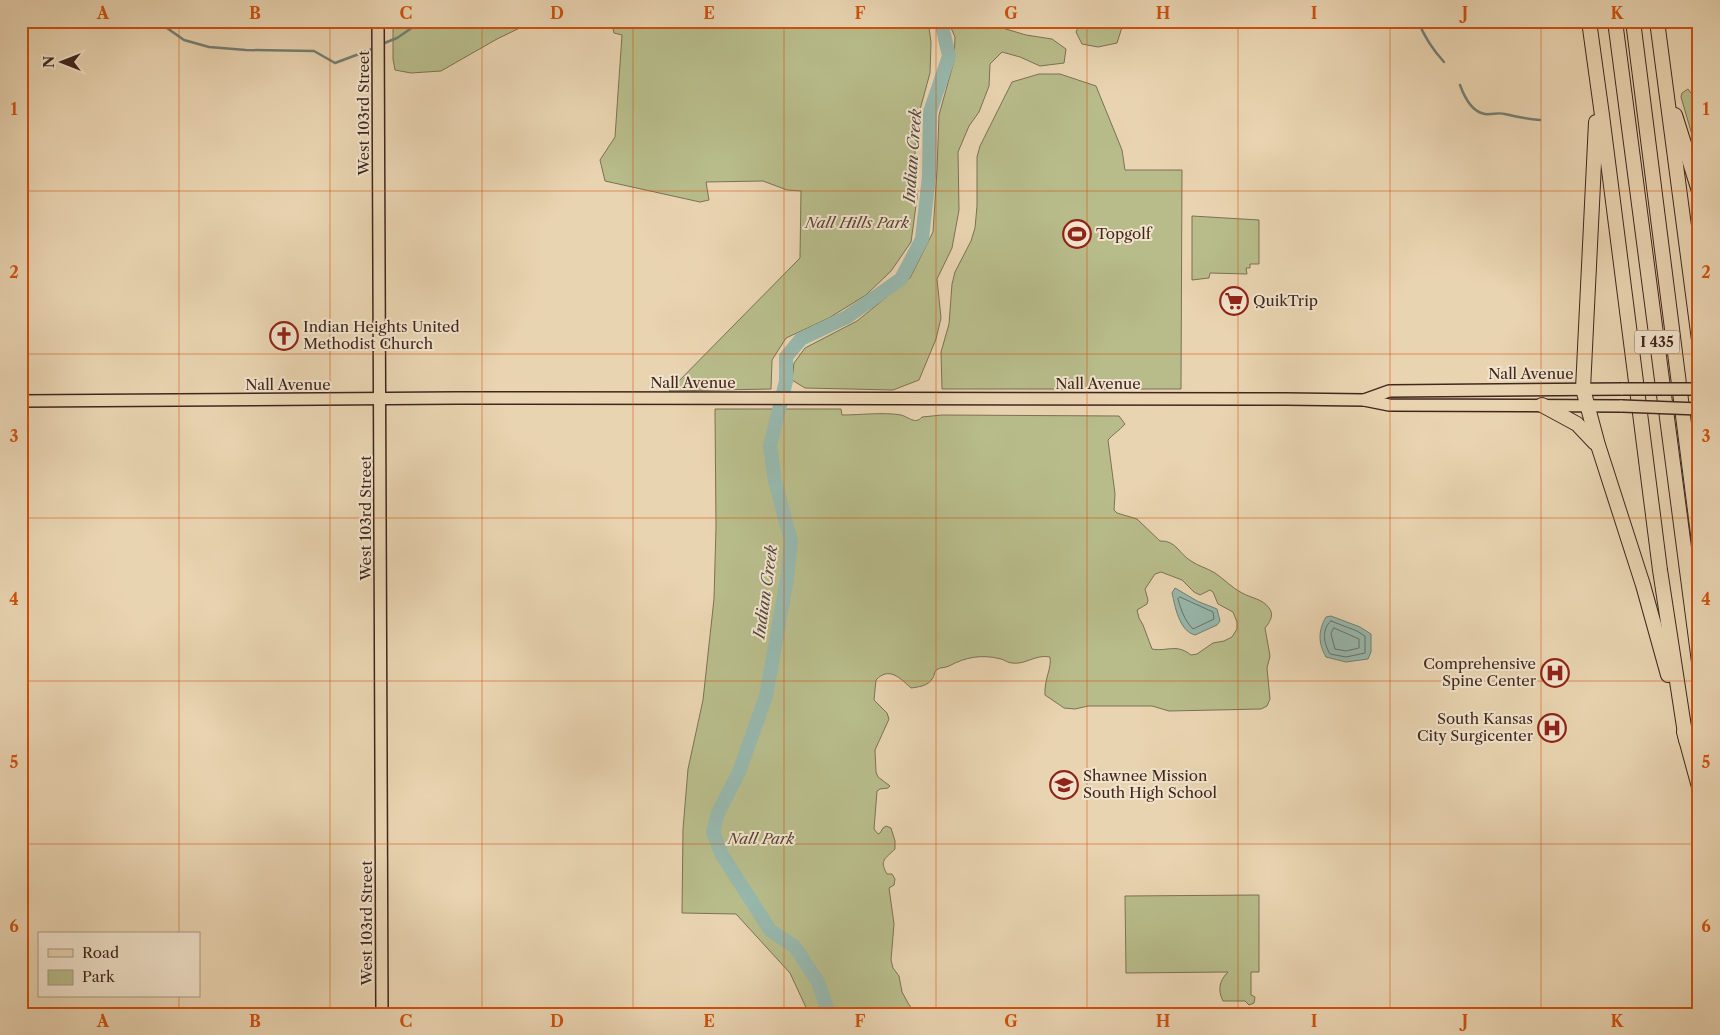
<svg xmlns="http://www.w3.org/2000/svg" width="1720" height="1035" font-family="'Libre Caslon Text',serif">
  <rect width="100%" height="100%" fill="#e9d4b1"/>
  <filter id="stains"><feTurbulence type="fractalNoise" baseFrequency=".004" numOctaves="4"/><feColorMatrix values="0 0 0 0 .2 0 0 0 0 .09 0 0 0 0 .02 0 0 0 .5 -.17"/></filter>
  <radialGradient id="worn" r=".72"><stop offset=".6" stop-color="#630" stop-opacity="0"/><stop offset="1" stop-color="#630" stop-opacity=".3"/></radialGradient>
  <g fill="#b8bc8b" stroke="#7c7154" fill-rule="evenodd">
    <path d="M393,21H534L497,39L441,71L411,73L395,70L393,59Z"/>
    <path d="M611,21H928L931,42L930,73L916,124L915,150L917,198L911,242L891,271L866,295L829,318L786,338L772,360L771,389L669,391L800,258L801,191L787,190L763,181L706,182L709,200L700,202L605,181L600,160L615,137L622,35L614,33Z"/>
    <path d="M948,21H979L1026,35L1052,39L1066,49L1064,63L1040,66L1020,57L1002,52L990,64L989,86L979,112L969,126L958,152L959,210L952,248L937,279L941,318L936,339L919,380L893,390L805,388L792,380L794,363L805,348L857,321L910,278L933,232L937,170L939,115L954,61L955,37Z"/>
    <path d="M1081,21H1124L1117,43L1098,47L1082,44L1076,32Z"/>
    <path d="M1039,74H1060L1096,86L1122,150L1125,170H1182L1181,389H942L941,352L949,324L952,284L955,272L971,241L975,228L977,206V157L980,146L1012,82Z"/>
    <path d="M1688,89L1691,93H1699V159L1681,97L1682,93Z"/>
    <path d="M1192,216L1259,220V264H1250V268H1246L1247,274L1210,273L1209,278L1192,280Z"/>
    <path d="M715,409H841L842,415C859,415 885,412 901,415C909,417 915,425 922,417L942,415L1119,416L1125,424C1119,431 1113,434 1108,440L1115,494L1114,510L1117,513L1137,519L1160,541C1176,540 1179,554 1191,561C1198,566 1207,568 1215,573C1224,579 1232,588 1242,593C1251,598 1263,599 1269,608C1275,615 1269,623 1265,628L1270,656L1267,668L1270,699L1267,706L1261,709L1169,711L1152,706H1088L1075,709L1064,708L1045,695C1044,679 1052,668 1050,657C1035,654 1026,665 1012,663C1008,663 1005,660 1001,659C981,654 966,657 949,666C945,668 941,667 938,669C933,672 935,676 932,679C928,686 918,687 911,688C900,678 889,666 876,680L874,700L887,713L889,719L875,750L876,772L878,777L890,786L888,788L880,789L877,791L874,829L878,834L880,833L883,828L886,826L891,828L895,841V849C885,859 879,860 887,874H892L895,879L894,885L889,888L894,924L891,960L893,968L899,976L902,992L908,1003L915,1014H809L790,973L736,914L682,913L683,829L688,769L703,700L714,599L716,527ZM1161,572L1182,580L1194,592L1200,595L1210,590L1213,592L1218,604L1233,612L1237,622V629L1232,637L1224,641L1213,643L1197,654L1191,655C1176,643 1167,652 1152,649L1143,625L1139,618L1137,610L1147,604L1148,600L1145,589L1155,574Z"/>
    <path d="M1259,895V972H1251V995L1255,997L1254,1003L1249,1005L1245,1001H1223C1217,989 1220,980 1228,972L1126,973L1125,896Z"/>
  </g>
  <g fill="#97b8ad" stroke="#747e73">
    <path d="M1175,588L1197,601L1217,609L1220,621L1217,625L1195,635C1179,631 1175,606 1172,593Z"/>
    <path d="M1331,616L1360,627L1371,634V652L1368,659L1346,662L1326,657C1318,643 1318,631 1326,617Z"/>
  </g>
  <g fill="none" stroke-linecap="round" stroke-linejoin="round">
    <g stroke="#6c6f65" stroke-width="1">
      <path d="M1180,597L1213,612L1214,619L1193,629C1185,621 1181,610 1178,599Z"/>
      <path d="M1331,621L1357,631L1365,636V653L1346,657L1330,654C1324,644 1321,629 1331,621Z"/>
      <path d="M1334,628L1359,639V648L1346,651L1335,649L1331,634Z"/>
    </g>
    <g stroke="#747e73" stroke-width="2.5">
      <path d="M157,21L184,40L209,47L246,50L314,51L335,63L375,48"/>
      <path d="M1418,21C1424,36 1433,50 1444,62"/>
      <path d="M382,44L397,38L422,21"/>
      <path d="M1460,85C1464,96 1472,112 1485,114C1492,115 1498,112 1505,114C1517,117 1527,119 1540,120"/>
    </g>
    <path stroke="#97b8ad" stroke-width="14" d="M829,1014L818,982L795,947L770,930L722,855L713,832L718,813L739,772L766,696L787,579L791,541L775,481L770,446L786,381V357L801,339L847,317L901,279L922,239L929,176L930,112L949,56L941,21"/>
    <defs>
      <g id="major">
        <path d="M378,21L382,1014"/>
        <path d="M1364,400L1389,391L1623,389"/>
        <path d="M21,401L455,398L1286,399L1364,400L1389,405L1622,406"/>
      </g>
      <g id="highway">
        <path d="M1589,21L1602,115L1660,570L1686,740"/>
        <path d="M1615,21L1699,662"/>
        <path d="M1633,21L1699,542"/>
        <path d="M1657,21L1699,340"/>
        <path d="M1675,115L1699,191"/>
        <path d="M1596,122L1583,389L1598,445L1643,585L1668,675"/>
        <path d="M1542,405L1577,424L1595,443"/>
        <path d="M1684,732L1699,787"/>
      </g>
    </defs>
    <use href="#major" stroke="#40261d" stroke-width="14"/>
    <use href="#highway" stroke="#40261d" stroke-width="16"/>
    <use href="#major" stroke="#e9d4b1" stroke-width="11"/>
    <use href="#highway" stroke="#e9d4b1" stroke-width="14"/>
    <defs>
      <g id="major-bridge">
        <path d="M1623,389H1699"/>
        <path d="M1622,406L1699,409"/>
      </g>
    </defs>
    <use href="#major-bridge" stroke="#40261d" stroke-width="14" stroke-linecap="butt"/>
    <use href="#major-bridge" stroke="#e9d4b1" stroke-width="11"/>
  </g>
  <path fill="none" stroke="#cf510f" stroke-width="1" stroke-opacity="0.55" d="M179,21V934M330,21V1014M482,21V1014M633,21V1014M784,21V1014M936,21V1014M1087,21V1014M1238,21V1014M1390,21V1014M1541,21V1014M21,191H1699M21,354H1699M21,518H1699M21,681H1699M21,844H1699M179,996V1014"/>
  <defs>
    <symbol id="stadium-ring" viewBox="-11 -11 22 22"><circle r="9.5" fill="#f1e3cc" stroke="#8f2418" stroke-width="1.5"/><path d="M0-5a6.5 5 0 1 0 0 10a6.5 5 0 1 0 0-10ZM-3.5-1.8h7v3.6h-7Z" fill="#8f2418"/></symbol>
    <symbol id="supermarket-ring" viewBox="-11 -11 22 22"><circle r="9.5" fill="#f1e3cc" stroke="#8f2418" stroke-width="1.5"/><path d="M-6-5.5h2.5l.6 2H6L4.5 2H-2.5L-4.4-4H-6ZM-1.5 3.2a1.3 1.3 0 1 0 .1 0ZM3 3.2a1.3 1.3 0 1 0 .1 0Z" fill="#8f2418"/></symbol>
    <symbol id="church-ring" viewBox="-11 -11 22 22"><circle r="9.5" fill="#f1e3cc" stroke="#8f2418" stroke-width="1.5"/><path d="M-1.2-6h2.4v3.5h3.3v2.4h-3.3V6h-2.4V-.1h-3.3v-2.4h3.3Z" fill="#8f2418"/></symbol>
    <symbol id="hospital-ring" viewBox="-11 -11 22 22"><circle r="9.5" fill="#f1e3cc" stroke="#8f2418" stroke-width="1.5"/><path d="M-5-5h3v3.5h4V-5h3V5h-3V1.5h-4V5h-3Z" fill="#8f2418"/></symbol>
    <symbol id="school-ring" viewBox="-11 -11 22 22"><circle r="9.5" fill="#f1e3cc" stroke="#8f2418" stroke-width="1.5"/><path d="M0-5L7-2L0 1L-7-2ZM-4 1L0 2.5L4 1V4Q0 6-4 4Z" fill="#8f2418"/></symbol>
  </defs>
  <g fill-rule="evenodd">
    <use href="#stadium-ring" x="1061" y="218" width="32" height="32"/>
    <use href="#supermarket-ring" x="1218" y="285" width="32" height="32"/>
    <use href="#church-ring" x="268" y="320" width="32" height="32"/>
    <use href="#hospital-ring" x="1539" y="657" width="32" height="32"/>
    <use href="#hospital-ring" x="1536" y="712" width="32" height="32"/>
    <use href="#school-ring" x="1048" y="769" width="32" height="32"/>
  </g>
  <g text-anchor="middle" stroke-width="4" stroke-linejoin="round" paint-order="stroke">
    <rect fill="#f1e3cc" stroke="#755f52" stroke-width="1" x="1634.5" y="330.5" width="45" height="23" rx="4"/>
    <g font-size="14" font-weight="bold" fill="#40261d">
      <text x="1657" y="347">I 435</text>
    </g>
    <g font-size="15" fill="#40261d" stroke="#f1e3cc">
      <text transform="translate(364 113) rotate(-90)" y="5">West 103rd Street</text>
      <text x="1531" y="379">Nall Avenue</text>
      <text x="693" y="388">Nall Avenue</text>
      <text x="1098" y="389">Nall Avenue</text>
      <text x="288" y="390">Nall Avenue</text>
      <text transform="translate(366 518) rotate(-90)" y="5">West 103rd Street</text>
      <text transform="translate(367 923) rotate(-90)" y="5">West 103rd Street</text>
    </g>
    <g font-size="15" font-style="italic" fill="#584433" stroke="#f1e3cc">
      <text x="857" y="228">Nall Hills Park</text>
      <text x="761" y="844">Nall Park</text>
    </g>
    <g font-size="15" fill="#40261d" stroke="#f1e3cc" text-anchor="start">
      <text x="1096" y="239">Topgolf</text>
      <text x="1253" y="306">QuikTrip</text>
      <text x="303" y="332">Indian Heights United<tspan x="303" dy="17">Methodist Church</tspan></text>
      <text x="1536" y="669" text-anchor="end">Comprehensive<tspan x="1536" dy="17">Spine Center</tspan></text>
      <text x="1533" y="724" text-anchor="end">South Kansas<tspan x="1533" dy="17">City Surgicenter</tspan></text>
      <text x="1083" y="781">Shawnee Mission<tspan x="1083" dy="17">South High School</tspan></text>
    </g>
    <g font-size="16" font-style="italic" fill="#564a41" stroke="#f1e3cc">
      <text transform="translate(912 156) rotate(-86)" y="6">Indian Creek</text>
      <text transform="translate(765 592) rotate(-82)" y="6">Indian Creek</text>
    </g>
  </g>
  <rect width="1720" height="1035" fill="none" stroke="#e9d4b1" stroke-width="55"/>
  <rect x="38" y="932" width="162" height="65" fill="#f1e3cc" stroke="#aa9786"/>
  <rect x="48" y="949" width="25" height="8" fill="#e9d4b1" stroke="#aa9786"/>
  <text x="82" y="958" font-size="15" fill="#40261d">Road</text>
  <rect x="48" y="970" width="25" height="15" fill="#b8bc8b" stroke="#aa9786"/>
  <text x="82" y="982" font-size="15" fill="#40261d">Park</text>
  <g transform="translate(62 62) rotate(270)" stroke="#f1e3cc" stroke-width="4" paint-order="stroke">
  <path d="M0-4L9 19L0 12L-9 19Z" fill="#40261d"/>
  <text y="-8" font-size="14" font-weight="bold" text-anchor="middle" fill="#40261d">N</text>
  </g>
  <rect x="28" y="28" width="1664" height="980" fill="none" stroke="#cf510f" stroke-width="2"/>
  <g font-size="16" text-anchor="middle" font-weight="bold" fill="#cf510f">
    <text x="103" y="19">A</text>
    <text x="255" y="19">B</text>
    <text x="406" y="19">C</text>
    <text x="557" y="19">D</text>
    <text x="709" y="19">E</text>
    <text x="860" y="19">F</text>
    <text x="1011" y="19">G</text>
    <text x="1163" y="19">H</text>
    <text x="1314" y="19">I</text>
    <text x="1465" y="19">J</text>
    <text x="1617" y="19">K</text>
    <text x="14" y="115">1</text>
    <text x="1706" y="115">1</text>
    <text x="14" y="278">2</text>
    <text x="1706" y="278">2</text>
    <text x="14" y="442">3</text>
    <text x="1706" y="442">3</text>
    <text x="14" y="605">4</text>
    <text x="1706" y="605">4</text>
    <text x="14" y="768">5</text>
    <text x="1706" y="768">5</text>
    <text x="14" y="932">6</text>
    <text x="1706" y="932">6</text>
    <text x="103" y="1027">A</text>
    <text x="255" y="1027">B</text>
    <text x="406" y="1027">C</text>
    <text x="557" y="1027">D</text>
    <text x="709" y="1027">E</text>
    <text x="860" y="1027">F</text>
    <text x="1011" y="1027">G</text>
    <text x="1163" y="1027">H</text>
    <text x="1314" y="1027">I</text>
    <text x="1465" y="1027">J</text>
    <text x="1617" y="1027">K</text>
  </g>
  <rect width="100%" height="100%" filter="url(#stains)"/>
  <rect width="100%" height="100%" fill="url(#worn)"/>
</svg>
